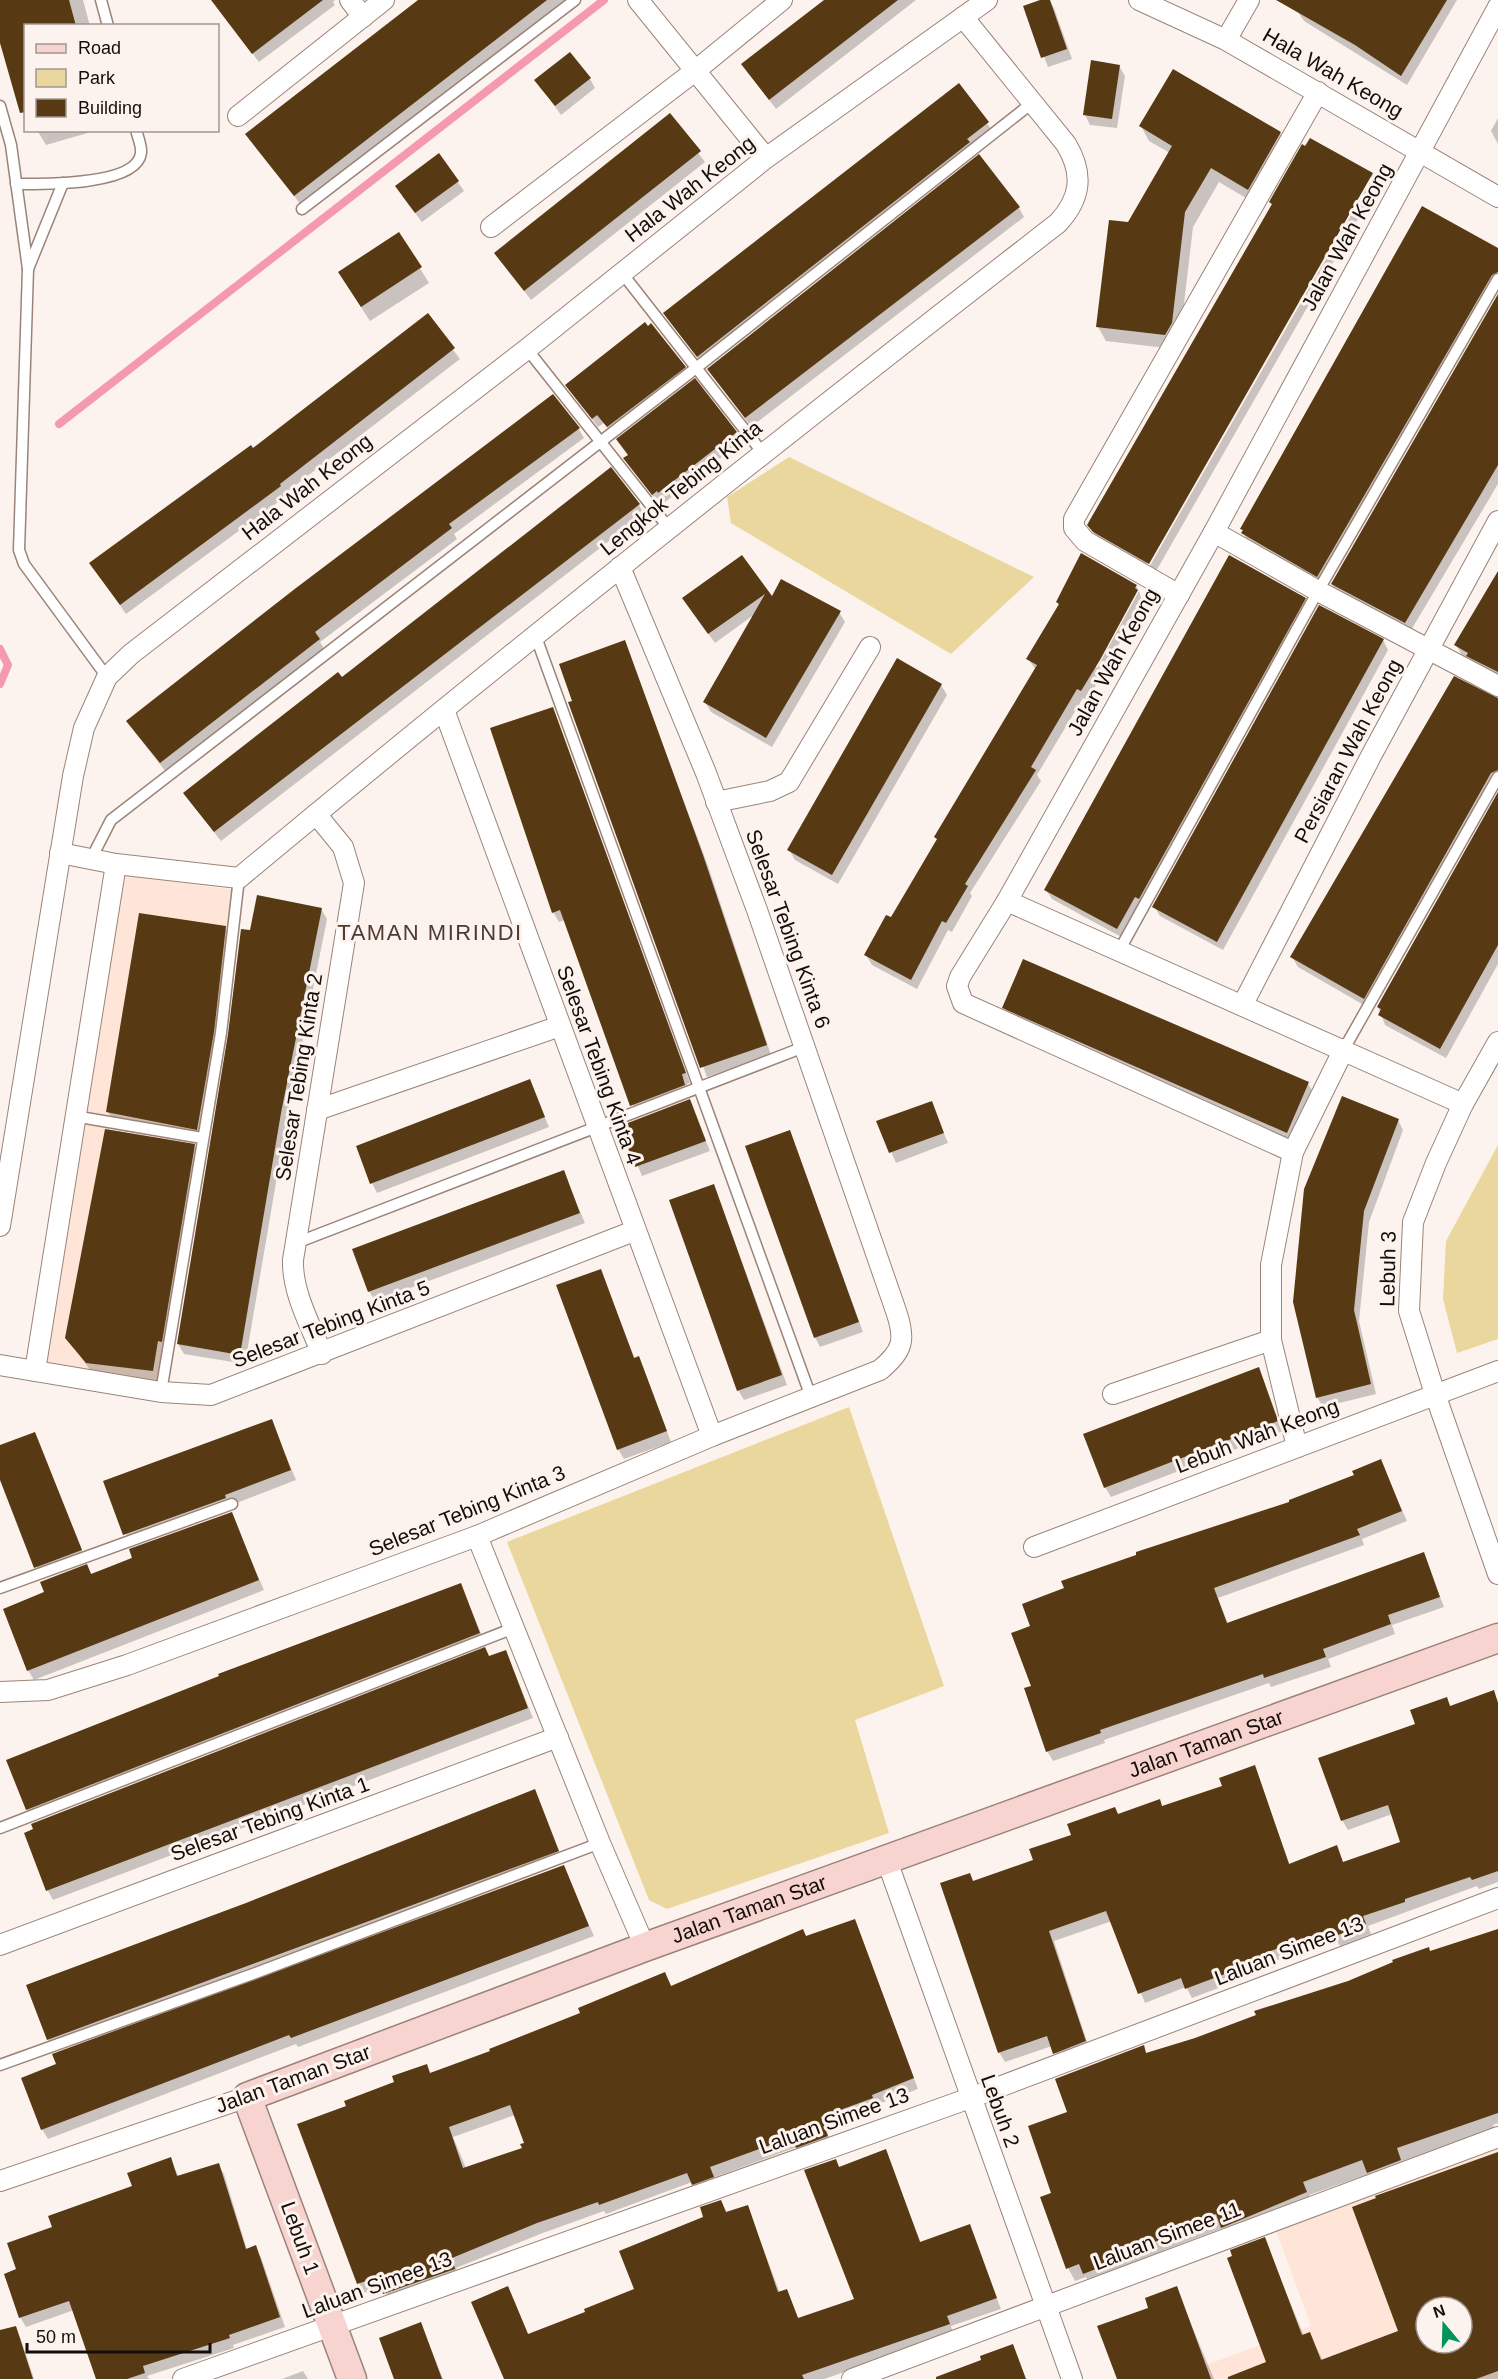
<svg xmlns="http://www.w3.org/2000/svg" width="1498" height="2379" font-family="Arial,sans-serif">
  <rect width="100%" height="100%" fill="#fdf3ee"/>
  <g fill="#ffe5d8" fill-rule="evenodd">
    <path d="M122,875L236,890L161,1393L30,1372Z"/>
    <path d="M1498,2137V2379H1168L1311,2326L1272,2220ZM1426,2307H1462V2343H1426Z"/>
  </g>
  <g fill="#ead79e">
    <path d="M789,457L1034,577L951,654L731,523L727,497Z"/>
    <path d="M1498,1145V1339L1457,1353L1443,1299L1446,1241Z"/>
    <path d="M849,1407L944,1686L855,1720L889,1833L667,1909L649,1900L507,1542Z"/>
  </g>
  <g fill="#0003" fill-rule="evenodd">
    <path d="M0,0H83L90,26H26L0,38Z"/>
    <path d="M221,0H335L333,2L335,5L259,62L222,14Z"/>
    <path d="M420,0H565L301,205L247,134Z"/>
    <path d="M826,0H916L776,109L743,65Z"/>
    <path d="M1044,0H1049L1054,8L1072,59L1048,67L1025,7Z"/>
    <path d="M1305,0H1457L1407,85L1304,21L1298,12Z"/>
    <path d="M1119,66L1125,76L1117,128L1090,125L1085,115Z"/>
    <path d="M590,79L595,88L561,115L536,80Z"/>
    <path d="M959,85L994,133L704,366L665,314Z"/>
    <path d="M670,116L705,162L531,300L496,254Z"/>
    <path d="M1498,118V144L1491,131Z"/>
    <path d="M1141,126L1280,133L1288,148L1256,204L1219,182L1193,227L1180,338L1174,349L1106,341L1098,327L1129,223L1170,153L1149,141Z"/>
    <path d="M37,130H98L46,145Z"/>
    <path d="M1311,140L1372,174L1378,184L1155,573L1148,569L1373,177H1369L1145,567L1100,541L1089,525L1273,206L1270,202Z"/>
    <path d="M439,155L464,191L422,222L402,196Z"/>
    <path d="M1019,208L1024,217L751,427L709,369Z"/>
    <path d="M399,234L429,283L370,321L348,287Z"/>
    <path d="M1498,250V285L1323,586L1248,543L1242,529Z"/>
    <path d="M1498,297V484L1410,632L1338,594L1332,584Z"/>
    <path d="M427,315L460,359L284,494L285,497L126,614L91,564L253,450Z"/>
    <path d="M684,367L690,377L614,436L604,423L598,427L567,385Z"/>
    <path d="M578,428L584,438L454,534L457,539L320,642L325,650L166,772L134,731Z"/>
    <path d="M735,433L741,442L665,502L663,500L658,503L625,459Z"/>
    <path d="M639,505L644,514L221,841L191,803L185,793L341,679Z"/>
    <path d="M742,558L772,598L839,612L845,622L772,747L711,712L705,702L755,614L715,643L690,608Z"/>
    <path d="M1498,574V678L1474,665L1462,655L1456,645Z"/>
    <path d="M1136,586L1138,590H1136L1095,666L1097,668L1139,591L1142,601L1105,670L1087,700L1083,698L1037,775L1041,781L970,893L972,896L952,932L948,930L917,989L872,965L866,955L891,919L938,840L936,837L1036,670L1028,659L1060,606L1057,602Z"/>
    <path d="M1305,599L1310,609L1123,938L1052,899L1046,890Z"/>
    <path d="M1383,640L1388,650L1223,950L1160,916L1154,906Z"/>
    <path d="M624,641L708,866L771,1055L707,1077L569,703L574,702Z"/>
    <path d="M941,685L947,695L838,884L795,860L789,850Z"/>
    <path d="M1498,699V782L1369,1008L1298,967L1292,957Z"/>
    <path d="M553,709L690,1083L687,1084L690,1095L637,1115L565,920L559,922L553,912Z"/>
    <path d="M1498,795V964L1446,1058L1385,1025L1378,1007Z"/>
    <path d="M321,909L327,919L286,1124L245,1364L184,1354L178,1344L251,932Z"/>
    <path d="M225,928L234,943L205,1144L117,1127L108,1112Z"/>
    <path d="M1004,1007L1308,1084L1314,1093L1292,1142L1010,1017Z"/>
    <path d="M529,1081L549,1127L377,1193L372,1183Z"/>
    <path d="M1343,1098L1398,1120L1403,1130L1369,1222L1359,1321L1376,1394L1323,1407L1317,1397Z"/>
    <path d="M690,1101L710,1151L642,1176L622,1127Z"/>
    <path d="M931,1103L948,1143L896,1163L878,1122Z"/>
    <path d="M790,1132L863,1332L820,1347L815,1337Z"/>
    <path d="M194,1146L203,1161L161,1386L96,1378L67,1338Z"/>
    <path d="M563,1172L585,1223L375,1301L369,1291Z"/>
    <path d="M714,1186L787,1385L744,1400L738,1390Z"/>
    <path d="M600,1270L635,1359L638,1358L643,1368L671,1442L624,1459L618,1449Z"/>
    <path d="M1258,1368L1283,1431L1111,1497L1105,1487Z"/>
    <path d="M271,1420L296,1480L130,1544L105,1482Z"/>
    <path d="M34,1433L86,1560L41,1577L0,1476V1447Z"/>
    <path d="M1380,1461L1407,1521L1362,1539L1364,1545L1218,1598L1228,1624L1423,1554L1444,1607L1392,1625L1395,1634L1328,1659L1331,1667L1271,1687L1269,1683L1104,1740L1105,1743L1053,1761L1047,1751L1033,1687L1032,1627L1291,1503L1356,1475Z"/>
    <path d="M231,1514L264,1590L34,1680L28,1670L46,1593L87,1566L92,1575Z"/>
    <path d="M461,1585L485,1643L33,1819L27,1809L221,1677Z"/>
    <path d="M506,1652L533,1718L53,1900L48,1891L26,1834Z"/>
    <path d="M1493,1692L1498,1701V1882L1479,1889L1477,1886L1368,1926L1371,1934L1340,1946L1336,1939L1272,1962L1274,1967L1192,1998L1186,1987L1145,2003L1112,1921L1054,1941L1090,2051L1060,2063L1052,2046L1005,2062L999,2052L969,1874L974,1882L1035,1861L1073,1836L1118,1815L1163,1808L1224,1787L1254,1767L1290,1865L1344,1870L1402,1843L1392,1814L1348,1830L1342,1820L1417,1724L1446,1699L1451,1707Z"/>
    <path d="M534,1791L563,1861L54,2049L48,2040L247,1905Z"/>
    <path d="M563,1866L594,1936L298,2047L296,2044L48,2139L42,2129Z"/>
    <path d="M855,1921L918,2089L876,2105L878,2108L825,2127L832,2146L803,2157L797,2147L715,2177L718,2187L699,2194L692,2182L606,2214L604,2211L543,2233L456,2268L460,2279L390,2303L383,2287L364,2293L359,2283L348,2107L426,2066L431,2074L492,2052L582,2014L665,1974L672,1987ZM515,2115L526,2144L524,2149L466,2168L453,2137Z"/>
    <path d="M1498,1929V2123L1493,2125L1495,2130L1403,2161L1408,2174L1376,2186L1369,2174L1309,2195L1313,2206L1230,2241L1223,2228L1165,2250L1166,2254L1092,2287L1086,2277L1075,2281L1068,2268L1053,2194L1069,2113L1143,2047L1147,2054L1195,2039Z"/>
    <path d="M885,2151L921,2243L969,2226L1001,2309L951,2326L954,2335L824,2379H505L513,2298L529,2336L636,2290L721,2201L727,2213L747,2206L780,2293L786,2291L799,2319L856,2300L835,2160L840,2168Z"/>
    <path d="M1498,2153V2379H1226L1268,2363L1264,2239L1304,2336L1310,2334L1323,2361L1400,2332ZM1426,2307H1462V2343H1426Z"/>
    <path d="M170,2159L179,2177L218,2165L224,2174L247,2250L255,2247L261,2257L285,2327L233,2345L234,2348L147,2376L149,2379H98L74,2310L26,2327L20,2317L18,2270L54,2228L134,2187Z"/>
    <path d="M1176,2288L1214,2379H1119L1150,2309Z"/>
    <path d="M421,2324L443,2379H396Z"/>
    <path d="M15,2327L20,2337L34,2379H0V2332Z"/>
    <path d="M303,2371L308,2379H282Z"/>
  </g>
  <g fill="none" stroke-linecap="round" stroke-linejoin="round">
    <g stroke="#f599ac" stroke-width="8">
      <path d="M59,424L604,0"/>
      <path d="M0,649L8,665L0,684"/>
    </g>
  </g>
  <g fill="#573a13" fill-rule="evenodd">
    <path d="M0,0H69L76,26H26V112L20,113L0,43Z"/>
    <path d="M211,0H323L252,54Z"/>
    <path d="M418,0H547L294,196L245,134Z"/>
    <path d="M824,0H898L769,100L741,64Z"/>
    <path d="M1040,0H1050L1067,49L1041,58L1023,6Z"/>
    <path d="M1276,0H1447L1401,76L1355,45Z"/>
    <path d="M570,52L591,78L555,106L534,80Z"/>
    <path d="M1091,60L1120,65L1112,119L1083,115Z"/>
    <path d="M1173,69L1281,132L1248,190L1211,168L1185,212L1172,323L1165,335L1096,327L1109,220L1128,222L1172,146L1139,126Z"/>
    <path d="M959,83L989,122L967,139L970,142L697,357L663,313Z"/>
    <path d="M670,113L701,151L524,291L494,253Z"/>
    <path d="M1310,138L1373,173L1149,564L1093,532L1087,525L1272,204L1269,202L1302,144L1305,146Z"/>
    <path d="M439,153L459,181L415,213L395,186Z"/>
    <path d="M979,154L1020,207L745,418L707,369Z"/>
    <path d="M1422,206L1498,248V272L1492,275L1317,577L1241,533L1243,530L1240,529Z"/>
    <path d="M399,232L422,267L361,307L338,272Z"/>
    <path d="M1498,294V465L1405,623L1331,584Z"/>
    <path d="M428,313L455,348L280,484L281,486L120,605L89,563L251,445L253,448Z"/>
    <path d="M645,322L648,326L651,323L686,367L607,427L597,415L592,419L565,385Z"/>
    <path d="M695,378L737,432L658,493L657,491L652,495L623,458L628,455L616,439Z"/>
    <path d="M553,394L580,428L449,524L452,528L315,632L320,639L160,763L126,721L296,588Z"/>
    <path d="M611,467L640,504L214,832L183,793L338,672L342,677Z"/>
    <path d="M1081,553L1137,585L1135,588L1138,590L1100,660L1081,691L1077,689L1031,767L1036,770L965,884L968,886L946,923L942,921L911,980L864,955L886,915L891,917L937,839L934,837L1037,665L1026,659L1059,604L1056,602Z"/>
    <path d="M742,555L772,596L781,579L841,611L766,738L703,702L765,594L708,634L682,598Z"/>
    <path d="M1229,555L1306,598L1139,899L1135,897L1117,929L1044,890Z"/>
    <path d="M1498,571V672L1466,656L1468,653L1454,645Z"/>
    <path d="M1319,605L1384,639L1217,942L1152,907Z"/>
    <path d="M625,640L703,855L767,1045L700,1068L568,702L572,701L559,664Z"/>
    <path d="M897,658L942,684L832,875L787,850Z"/>
    <path d="M1454,676L1498,698V770L1491,773L1364,999L1290,957Z"/>
    <path d="M553,707L686,1073L682,1074L685,1085L630,1106L560,910L552,913L490,728Z"/>
    <path d="M1498,792V945L1440,1049L1378,1015L1381,1009L1377,1007Z"/>
    <path d="M257,895L322,908L281,1113L240,1355L177,1344L228,1034L241,929L250,930Z"/>
    <path d="M139,913L226,926L214,1032L197,1130L106,1112Z"/>
    <path d="M1023,959L1309,1082L1287,1133L1002,1008Z"/>
    <path d="M530,1079L545,1117L370,1184L356,1146Z"/>
    <path d="M1342,1096L1399,1119L1364,1211L1354,1310L1371,1384L1316,1398L1293,1302L1304,1189Z"/>
    <path d="M690,1099L706,1141L635,1167L620,1126Z"/>
    <path d="M932,1101L944,1133L889,1153L876,1121Z"/>
    <path d="M105,1129L195,1144L162,1342L158,1341L153,1371L86,1363L65,1338Z"/>
    <path d="M790,1130L859,1322L814,1338L745,1146Z"/>
    <path d="M564,1170L580,1213L368,1292L352,1249Z"/>
    <path d="M714,1184L782,1375L737,1391L669,1200Z"/>
    <path d="M601,1269L634,1358L639,1356L667,1431L617,1450L556,1285Z"/>
    <path d="M1259,1367L1278,1421L1104,1488L1083,1434Z"/>
    <path d="M272,1419L291,1470L225,1495L226,1498L123,1535L103,1481Z"/>
    <path d="M35,1432L82,1550L34,1568L0,1480V1445Z"/>
    <path d="M1381,1459L1402,1511L1357,1529L1360,1535L1214,1588L1227,1623L1424,1552L1440,1597L1388,1615L1391,1624L1323,1649L1326,1657L1264,1678L1263,1674L1100,1730L1101,1733L1046,1752L1024,1688L1031,1686L1011,1633L1030,1626L1022,1604L1064,1588L1061,1581L1136,1555V1552L1289,1502V1500L1354,1475L1352,1471Z"/>
    <path d="M232,1512L259,1580L27,1671L3,1609L44,1592L40,1582L87,1564L91,1574L132,1558L129,1549Z"/>
    <path d="M461,1583L480,1633L26,1810L6,1760L219,1676L218,1674Z"/>
    <path d="M485,1647L489,1656L506,1650L528,1708L46,1891L24,1833L33,1829L31,1824Z"/>
    <path d="M1494,1690L1498,1703V1871L1472,1880L1470,1877L1405,1899V1902L1363,1916L1366,1924L1333,1937L1330,1929L1268,1952L1270,1957L1185,1989L1181,1978L1138,1994L1106,1911L1049,1931L1086,2041L1053,2054L1047,2036L998,2053L940,1883L970,1873L973,1881L1033,1860L1029,1849L1071,1835L1067,1824L1115,1807L1118,1814L1160,1799L1162,1806L1222,1786L1219,1778L1255,1765L1289,1864L1337,1845L1343,1862L1400,1842L1388,1805L1341,1821L1318,1758L1415,1724L1410,1710L1447,1697L1450,1706Z"/>
    <path d="M535,1789L559,1851L47,2040L26,1985L246,1903Z"/>
    <path d="M564,1865L589,1926L291,2038L289,2035L41,2130L21,2078L56,2064L52,2054Z"/>
    <path d="M855,1919L914,2078L872,2095L873,2098L821,2117L828,2136L796,2148L792,2137L710,2167L714,2177L692,2185L687,2173L599,2205L598,2202L537,2223L452,2258L455,2269L383,2294L378,2277L357,2284L297,2124L346,2106L344,2101L394,2082L392,2076L427,2064L430,2073L490,2051L489,2049L580,2013L578,2008L665,1972L671,1986L803,1929L806,1936ZM510,2105L524,2143L520,2144L522,2148L463,2168L449,2127Z"/>
    <path d="M1498,1929V2113L1397,2148L1401,2160L1367,2173L1362,2160L1303,2182L1307,2192L1221,2228L1216,2214L1159,2236L1160,2240L1112,2256L1114,2262L1083,2274L1079,2264L1066,2269L1040,2197L1051,2193L1028,2126L1067,2112L1055,2079L1144,2045L1146,2053L1195,2038L1256,2015L1254,2011L1348,1981L1393,1962L1392,1960L1429,1947L1430,1951Z"/>
    <path d="M886,2149L920,2242L970,2224L997,2298L947,2316L950,2324L802,2375L804,2379H504L471,2302L508,2286L528,2334L585,2312L584,2309L634,2289L619,2251L703,2217L700,2207L721,2200L726,2212L748,2205L778,2292L787,2289L798,2318L854,2299L804,2170L836,2159L839,2167Z"/>
    <path d="M1498,2152V2371L1476,2379H1228V2377L1266,2362L1227,2258L1232,2256L1230,2250L1265,2237L1302,2335L1310,2332L1321,2360L1398,2331L1352,2207L1376,2198L1375,2196ZM1426,2307H1462V2343H1426Z"/>
    <path d="M171,2157L177,2176L219,2163L246,2249L256,2245L280,2317L229,2335L230,2338L143,2366L145,2373L127,2379H96L69,2301L19,2318L4,2274L16,2269L7,2243L52,2227L48,2216L132,2186L127,2173Z"/>
    <path d="M1177,2286L1211,2379H1117L1097,2326L1148,2308L1145,2298Z"/>
    <path d="M421,2322L442,2379H394L379,2338Z"/>
    <path d="M16,2326L33,2379H0V2330Z"/>
    <path d="M1013,2344L1026,2379H936V2377L981,2360L980,2356Z"/>
  </g>
  <g fill="none" stroke-linecap="round" stroke-linejoin="round">
    <defs>
      <g id="lane">
        <path d="M101,0L108,26"/>
        <path d="M0,106L11,145L28,269L63,183"/>
        <path d="M16,184C41,184 137,186 141,153C142,147 138,137 136,130"/>
        <path d="M302,209L575,0"/>
        <path d="M28,269L19,550L24,564L107,677"/>
        <path d="M622,273L762,452"/>
        <path d="M527,349L668,527"/>
        <path d="M536,637L811,1397"/>
        <path d="M91,859L111,820L696,368L1032,103"/>
        <path d="M1119,951L1318,591L1498,279"/>
        <path d="M1344,1049L1498,777"/>
        <path d="M74,1116L202,1138"/>
        <path d="M296,1243L804,1047"/>
        <path d="M161,1392L221,1033L239,878"/>
        <path d="M0,1588L232,1504"/>
        <path d="M0,1828L514,1628"/>
        <path d="M0,2065L253,1974L600,1843"/>
      </g>
      <g id="street">
        <path d="M350,0L363,17"/>
        <path d="M638,0L766,158"/>
        <path d="M1139,0L1226,40L1498,197"/>
        <path d="M1226,40L1249,0"/>
        <path d="M238,116L384,0"/>
        <path d="M491,227L695,71L782,0"/>
        <path d="M1214,532L1318,591L1498,686"/>
        <path d="M1179,595L1085,541L1074,528V519L1318,92"/>
        <path d="M444,710L712,1436"/>
        <path d="M716,802L770,791L789,782L870,647"/>
        <path d="M316,814L343,847L354,883L293,1260C292,1292 310,1324 322,1354"/>
        <path d="M60,853L116,864L239,878C508,654 782,437 1058,223C1081,198 1084,174 1066,144L963,17"/>
        <path d="M1007,901L960,977L957,986L963,1003L1293,1152"/>
        <path d="M1243,1004L1371,756L1498,521"/>
        <path d="M1498,1042L1463,1104L1436,1163L1413,1222L1409,1311L1435,1394L1498,1574"/>
        <path d="M1463,1104L1007,901L1214,532L1498,7"/>
        <path d="M317,1110L560,1026"/>
        <path d="M0,1226L73,776L84,728L107,677L131,654L527,349L766,158L987,0"/>
        <path d="M0,1365L161,1392L211,1395L634,1231"/>
        <path d="M35,1371L116,864"/>
        <path d="M1113,1394L1271,1340"/>
        <path d="M1297,1447L1271,1340V1265L1293,1152L1344,1049"/>
        <path d="M477,1536L600,1843L645,1947"/>
        <path d="M1034,1547L1498,1371"/>
        <path d="M0,1692L48,1690L127,1665L303,1600L477,1536L712,1436L880,1370C903,1351 906,1340 896,1311L757,910L706,773L620,567"/>
        <path d="M886,1858L1072,2379"/>
        <path d="M0,1945L558,1737"/>
        <path d="M0,2181L247,2097"/>
        <path d="M183,2379L970,2098L1498,1898"/>
        <path d="M852,2379L1498,2137"/>
      </g>
      <g id="secondary">
        <path id="s1" d="M352,2379L247,2097L645,1947L1498,1638"/>
      </g>
    </defs>
    <use href="#lane" stroke="#9a8479" stroke-width="13"/>
    <use href="#street" stroke="#9a8479" stroke-width="22"/>
    <use href="#secondary" stroke="#9a8479" stroke-width="31"/>
    <use href="#lane" stroke="#fff" stroke-width="10"/>
    <use href="#street" stroke="#fff" stroke-width="20"/>
    <use href="#secondary" stroke="#f8d4d0" stroke-width="28"/>
  </g>
  <g text-anchor="middle" stroke-width="6" stroke-linejoin="round" paint-order="stroke">
    <g font-size="21" fill="#150d09" stroke="#fdf3ee">
      <text transform="translate(1333 73) rotate(30)" y="7">Hala Wah Keong</text>
      <text transform="translate(690 189) rotate(-38)" y="7">Hala Wah Keong</text>
      <text transform="translate(1347 237) rotate(-61)" y="7">Jalan Wah Keong</text>
      <text transform="translate(307 487) rotate(-38)" y="7">Hala Wah Keong</text>
      <text transform="translate(681 488) rotate(-39)" y="7">Lengkok Tebing Kinta</text>
      <text transform="translate(1113 662) rotate(-61)" y="7">Jalan Wah Keong</text>
      <text transform="translate(1348 751) rotate(-62)" y="7">Persiaran Wah Keong</text>
      <text transform="translate(788 929) rotate(70)" y="7">Selesar Tebing Kinta 6</text>
      <text transform="translate(599 1065) rotate(70)" y="7">Selesar Tebing Kinta 4</text>
      <text transform="translate(299 1077) rotate(-81)" y="7">Selesar Tebing Kinta 2</text>
      <text transform="translate(1388 1269) rotate(-89)" y="7">Lebuh 3</text>
      <text transform="translate(331 1324) rotate(-21)" y="7">Selesar Tebing Kinta 5</text>
      <text transform="translate(1257 1436) rotate(-21)" y="7">Lebuh Wah Keong</text>
      <text transform="translate(467 1511) rotate(-22)" y="7">Selesar Tebing Kinta 3</text>
      <text dy="7" stroke="none"><textPath href="#s1" startOffset="1323">Jalan Taman Star</textPath></text>
      <text transform="translate(270 1819) rotate(-20)" y="7">Selesar Tebing Kinta 1</text>
      <text dy="7" stroke="none"><textPath href="#s1" startOffset="837">Jalan Taman Star</textPath></text>
      <text transform="translate(1289 1951) rotate(-21)" y="7">Laluan Simee 13</text>
      <text transform="translate(293 2079) rotate(-20)" y="7">Jalan Taman Star</text>
      <text transform="translate(1000 2111) rotate(70)" y="7">Lebuh 2</text>
      <text transform="translate(834 2121) rotate(-20)" y="7">Laluan Simee 13</text>
      <text transform="translate(1167 2236) rotate(-21)" y="7">Laluan Simee 11</text>
      <text transform="translate(300 2238) rotate(70)" y="7">Lebuh 1</text>
      <text transform="translate(377 2285) rotate(-20)" y="7">Laluan Simee 13</text>
    </g>
    <g font-size="22" letter-spacing="1.5" fill="#4e3b31" stroke="#fdf3ee">
      <text x="430" y="940">TAMAN MIRINDI</text>
    </g>
  </g>
  <rect x="24" y="24" width="195" height="108" fill="#fdf3ee" stroke="#a09792" stroke-width="1.5"/>
  <rect x="36" y="44" width="30" height="9" fill="#f8d4d0" stroke="#a09792" stroke-width="1.5"/>
  <text x="78" y="54" font-size="18" fill="#150d09">Road</text>
  <rect x="36" y="69" width="30" height="18" fill="#ead79e" stroke="#a09792" stroke-width="1.5"/>
  <text x="78" y="84" font-size="18" fill="#150d09">Park</text>
  <rect x="36" y="99" width="30" height="18" fill="#573a13" stroke="#a09792" stroke-width="1.5"/>
  <text x="78" y="114" font-size="18" fill="#150d09">Building</text>
  <g transform="translate(1444 2325) rotate(341)"><circle r="28" fill="#fdf3ee" stroke="#a09792" stroke-width="1.5"/>
  <path d="M0-4.5L10 22L0 15L-10 22Z" fill="#019657"/>
  <text y="-9" font-size="16" font-weight="bold" text-anchor="middle" fill="#150d09">N</text>
  </g>
  <path d="M27 2343v9h183v-9" fill="none" stroke="#150d09" stroke-width="3"/>
  <text x="36" y="2343" font-size="18" fill="#150d09" stroke="#fdf3ee" stroke-width="4.5" paint-order="stroke">50 m</text>
</svg>
